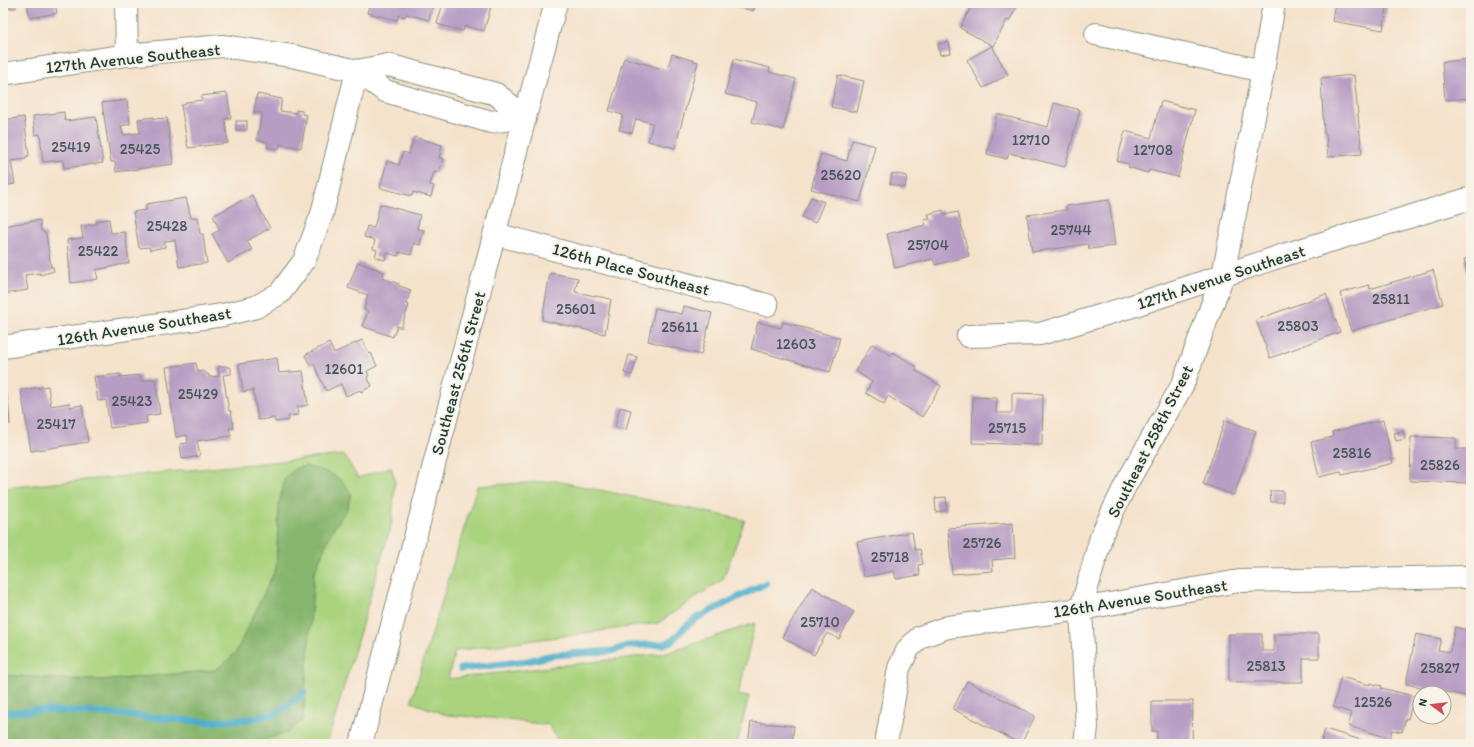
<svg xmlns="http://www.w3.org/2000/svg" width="1474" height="747" font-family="Itim,sans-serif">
  <rect width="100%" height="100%" fill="#f7f3e8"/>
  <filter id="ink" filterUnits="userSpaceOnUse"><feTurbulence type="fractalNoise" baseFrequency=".025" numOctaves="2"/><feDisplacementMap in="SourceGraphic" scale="8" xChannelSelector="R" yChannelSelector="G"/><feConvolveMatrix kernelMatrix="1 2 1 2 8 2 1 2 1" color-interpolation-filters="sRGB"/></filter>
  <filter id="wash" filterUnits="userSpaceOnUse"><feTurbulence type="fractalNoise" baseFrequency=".012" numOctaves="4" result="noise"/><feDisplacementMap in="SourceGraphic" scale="16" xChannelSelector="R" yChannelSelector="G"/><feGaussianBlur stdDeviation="0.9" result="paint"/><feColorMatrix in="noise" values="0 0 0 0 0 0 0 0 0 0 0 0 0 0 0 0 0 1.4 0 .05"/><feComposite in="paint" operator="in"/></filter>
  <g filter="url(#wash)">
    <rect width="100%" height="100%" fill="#f5e2cb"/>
    <g fill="#aad37e" stroke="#648859">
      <path d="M344,455L358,478L391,467L395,480L392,522L327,744H3V488Z"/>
      <path d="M556,481L745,520L723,579L658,623L455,651L448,679L667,653L755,623L738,696H749L737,744H560L549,725L491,718L447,715L411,702L477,486Z"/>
    </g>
    <path fill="#87b56d" stroke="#537950" d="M305,466C326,472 340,473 351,494L347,509L332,531L314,573L303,720L287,733L259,741L52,744L3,741V675L63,679L110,680L215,670L225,663L236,652L276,568L279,504L285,478L296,468Z"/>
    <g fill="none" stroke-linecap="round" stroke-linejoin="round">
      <g stroke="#4baeca" stroke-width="7">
        <path d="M461,669L527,661L553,655L612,651L627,646L663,644L672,641L683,629L695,619L766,583"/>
        <path d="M3,713L39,710L113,714L208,722L250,719L277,713L304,693"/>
      </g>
    </g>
    <g id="blocks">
      <g fill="#b79dc4">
        <path d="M3,3H16V8L3,9Z"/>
        <path d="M27,3H55L57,13L30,18Z"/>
        <path d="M370,3H433L429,20L406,14L405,17L399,15L397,20L367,13Z"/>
        <path d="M443,3H492L484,31L465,26L463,31L437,24Z"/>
        <path d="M724,3H755L753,11Z"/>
        <path d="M973,3H1019L1009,21L1007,20L993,46L960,28Z"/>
        <path d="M1335,3H1388L1383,30L1332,21Z"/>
        <path d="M949,42L951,53L940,55L938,44Z"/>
        <path d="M992,46L1008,75L983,88L967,60Z"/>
        <path d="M672,54L698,62L675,148L648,141L653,123L636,119L632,133L619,130L623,115L609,111L624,58L667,70Z"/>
        <path d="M734,59L770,68L769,72L796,79L783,130L752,122L757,102L725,94Z"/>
        <path d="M1471,59V98L1445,100L1442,62Z"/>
        <path d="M838,75L864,81L857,112L831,107Z"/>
        <path d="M1354,75L1362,154L1328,157L1326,134H1324L1321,78Z"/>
        <path d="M227,93L231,118L225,119L228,143L188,148L181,105H184L186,102L202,100L201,96Z"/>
        <path d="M257,94L282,99L280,111L296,113V110L302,111V114L307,115L301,148L280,144L279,149L267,147L268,142L257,140L262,113L254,112Z"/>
        <path d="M127,100L130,124L121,126L123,135L140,133L138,119L154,117V119L167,118L173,164L116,172L115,162H111L102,103Z"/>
        <path d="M1161,101L1195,110L1178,177L1149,170L1148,173L1128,167L1129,164L1117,161L1125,131L1151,138Z"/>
        <path d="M1054,103L1080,110L1065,167L1009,153L1007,159L987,154L997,114L1048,127Z"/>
        <path d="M64,112L65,121L96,117L103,163L64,168L63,160L43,162L40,134L35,135L33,116Z"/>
        <path d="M24,117L29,156H26V159L11,161L15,184L3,186V120Z"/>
        <rect x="236" y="121" width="11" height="9"/>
        <path d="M414,137L442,145L439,158L443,159L440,169H439L437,173L434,172L430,185L434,186L431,197L413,192L412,196L380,188L387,161L399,165L403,152L409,154Z"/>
        <path d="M852,140L875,146L860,202L811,189L821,154L847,161Z"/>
        <path d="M892,173L907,176L905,188L890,184Z"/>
        <path d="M252,195L270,228L247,241L252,250L228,263L212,234L220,230L213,216Z"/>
        <path d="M811,197L824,202L815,223L802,217Z"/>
        <path d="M186,198L191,218L198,217L200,234H203L207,263L179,267L175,240L165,241V247L150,250L149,247L139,248L133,212L146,210V204Z"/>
        <path d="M1109,200L1115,246L1089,249L1088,244L1032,252L1027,215L1067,210L1066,206Z"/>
        <path d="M380,204L420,215L417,229L424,230L420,245L414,243L411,255L399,252L398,256L387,253L385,260L375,257L377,250L373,249L375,240L364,237L367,226L374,228Z"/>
        <path d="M943,210L944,215L958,212L969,256L935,265L933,259L895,268L887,234L926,225L924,220L930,219L928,214Z"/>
        <path d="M109,219L111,233L125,232L129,263L96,270L98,279L71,283L67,240L83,238L81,226L96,224V221Z"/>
        <path d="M40,220L41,231L46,234L51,267H53L54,271L40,275V273L25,275L28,290L3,294V226Z"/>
        <path d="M1471,258V284L1470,285L1464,259Z"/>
        <path d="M358,262L384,272L382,278L399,284V286L411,290L406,304L409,305L401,328L397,326L393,337L362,326L368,312L364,310L368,295L348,288Z"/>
        <path d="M1433,270L1443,304L1351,331L1340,293L1369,285L1370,289Z"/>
        <path d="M550,273L578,278L575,292L611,299L605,334L542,320Z"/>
        <path d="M1326,294L1340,332L1270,358L1256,320Z"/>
        <path d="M684,306L712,313L701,355L648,341L655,308L682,314Z"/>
        <path d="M758,322L781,328L783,322L840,338L830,372L751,349Z"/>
        <path d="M362,340L369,354L371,353L377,366L367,371L369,376L367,377L372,386L361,392L360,390L346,396L341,384L326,391L314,364L310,365L305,355L329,343L334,353Z"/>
        <path d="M872,344L891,355L893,352L917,367L915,370L941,386L922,417L888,396L884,404L866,393L872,382L856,371Z"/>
        <path d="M629,355L637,357L632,375L624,373Z"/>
        <path d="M277,358L279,373L303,371L308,405L297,407L298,415L288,416L289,420L275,422L274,418L258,420L253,390L243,392L239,364Z"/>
        <path d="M196,363L198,372L203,371L209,375V377L219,376L218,367L225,366L231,368V374L223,375L229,411H231L234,428H229L231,436L197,441L200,456L182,459L180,444L188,443L187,435L176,437L166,367Z"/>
        <path d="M120,374V377L140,375L141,381L155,379L160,414L146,416L147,423L110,428L106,400L98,401L94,377Z"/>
        <path d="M48,386L51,406L69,403L70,407L82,405L88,442L31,451L21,390Z"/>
        <path d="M1012,393L1043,394L1042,445L972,443L973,397L997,398L996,413H1012Z"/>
        <path d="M7,394L10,424L3,425V395Z"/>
        <path d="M620,407L631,410L626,430L615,427Z"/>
        <path d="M1225,420L1256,431L1234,495L1203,484Z"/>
        <path d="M1383,420L1393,463L1342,475L1341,472L1319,477L1311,442L1333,437L1332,432Z"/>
        <path d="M1403,431L1405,439L1396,441L1394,433Z"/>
        <path d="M1411,437L1456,438V449H1470L1469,483L1410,481Z"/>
        <path d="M1270,491H1283V502H1271Z"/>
        <path d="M946,497L947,510L936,512L935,498Z"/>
        <path d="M1013,523L1015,558L992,560L993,571L952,574L948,528Z"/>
        <path d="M912,532L915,550L920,549L923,564L918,565L920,575L896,579L894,571L864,577L857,542Z"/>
        <path d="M812,587L854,612L839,639L827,633L814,655L782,637Z"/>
        <path d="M1455,627L1471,631V697L1406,684L1416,634L1441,639L1438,650L1450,652Z"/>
        <path d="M1229,634H1262V651H1274V634H1319V658H1303V682H1229Z"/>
        <path d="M1341,677L1370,685V683L1382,686L1381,688L1414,696L1408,719L1406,718L1402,732L1392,730L1390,738L1348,726L1352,713L1333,707Z"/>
        <path d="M967,681L1035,716L1021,744L953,709Z"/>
        <path d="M1152,701H1193L1192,744H1157V731H1152Z"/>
        <path d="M751,722L794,726L792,744H748Z"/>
        <path d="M1325,729L1374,744H1321Z"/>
      </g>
    </g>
  </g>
  <g filter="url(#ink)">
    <use href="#blocks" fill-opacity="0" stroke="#8a9080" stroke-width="1"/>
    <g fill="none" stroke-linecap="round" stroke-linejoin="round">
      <defs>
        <g id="minor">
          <path d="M126,3L127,55"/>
          <path d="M1096,34L1263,71"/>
          <path d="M357,71L388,65L496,94L525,117"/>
          <path d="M3,74L127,55L222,46L292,56L357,71L385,91L491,122L525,117"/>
          <path d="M495,234L767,305"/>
          <path d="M968,336L1040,334L1129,307L1287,254L1471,198"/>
          <path d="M3,347L223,315L256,307L280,293L304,261L322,214L357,71"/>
          <path d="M887,738L899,668L908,649L920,637L948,627L1081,609L1239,581L1471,577"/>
          <path d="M1085,744L1087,727L1081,609L1102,534L1125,486L1183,384L1223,275L1263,71L1274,3"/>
        </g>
        <path id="major" d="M361,744L525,117L556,3"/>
      </defs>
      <use href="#minor" stroke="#8a9080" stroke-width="24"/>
      <use href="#major" stroke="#8a9080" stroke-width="24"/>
      <use href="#minor" stroke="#fff" stroke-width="22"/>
      <use href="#major" stroke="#fff" stroke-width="22"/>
    </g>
  </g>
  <g text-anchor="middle" stroke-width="4" stroke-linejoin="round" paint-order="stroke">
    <g font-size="15" fill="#455558">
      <text x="1031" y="145">12710</text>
      <text x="71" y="152">25419</text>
      <text x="140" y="154">25425</text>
      <text x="1153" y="155">12708</text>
      <text x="841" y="180">25620</text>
      <text x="167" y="231">25428</text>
      <text x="1071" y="235">25744</text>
      <text x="928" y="250">25704</text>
      <text x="98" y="256">25422</text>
      <text x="1391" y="304">25811</text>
      <text x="576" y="314">25601</text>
      <text x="1298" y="331">25803</text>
      <text x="680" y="332">25611</text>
      <text x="796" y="349">12603</text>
      <text x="344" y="374">12601</text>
      <text x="198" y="399">25429</text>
      <text x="132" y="406">25423</text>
      <text x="56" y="429">25417</text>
      <text x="1007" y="433">25715</text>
      <text x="1352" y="458">25816</text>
      <text x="1440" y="470">25826</text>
      <text x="982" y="548">25726</text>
      <text x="890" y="562">25718</text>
      <text x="820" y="627">25710</text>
      <text x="1266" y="671">25813</text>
      <text x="1440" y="673">25827</text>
      <text x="1373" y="707">12526</text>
    </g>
    <g font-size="17" fill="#1f3d34" stroke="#f7f3e8">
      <text transform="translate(133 58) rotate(-6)" y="6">127th Avenue Southeast</text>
      <text transform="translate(631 269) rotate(15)" y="6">126th Place Southeast</text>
      <text transform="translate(1221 277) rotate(-18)" y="6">127th Avenue Southeast</text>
      <text transform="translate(144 326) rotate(-9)" y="6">126th Avenue Southeast</text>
      <text transform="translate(458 373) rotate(-75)" y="6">Southeast 256th Street</text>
      <text transform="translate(1150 441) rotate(-63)" y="6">Southeast 258th Street</text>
      <text transform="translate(1140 598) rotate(-9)" y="6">126th Avenue Southeast</text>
    </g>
  </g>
  <rect width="1474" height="747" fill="none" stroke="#f7f3e8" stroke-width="16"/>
  <g transform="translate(1432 705) rotate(285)"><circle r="19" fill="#f7f3e8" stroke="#a1aaa0"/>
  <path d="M0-3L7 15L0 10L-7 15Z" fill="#d1495b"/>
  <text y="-6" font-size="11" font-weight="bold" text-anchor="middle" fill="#1f3d34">N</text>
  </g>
</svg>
